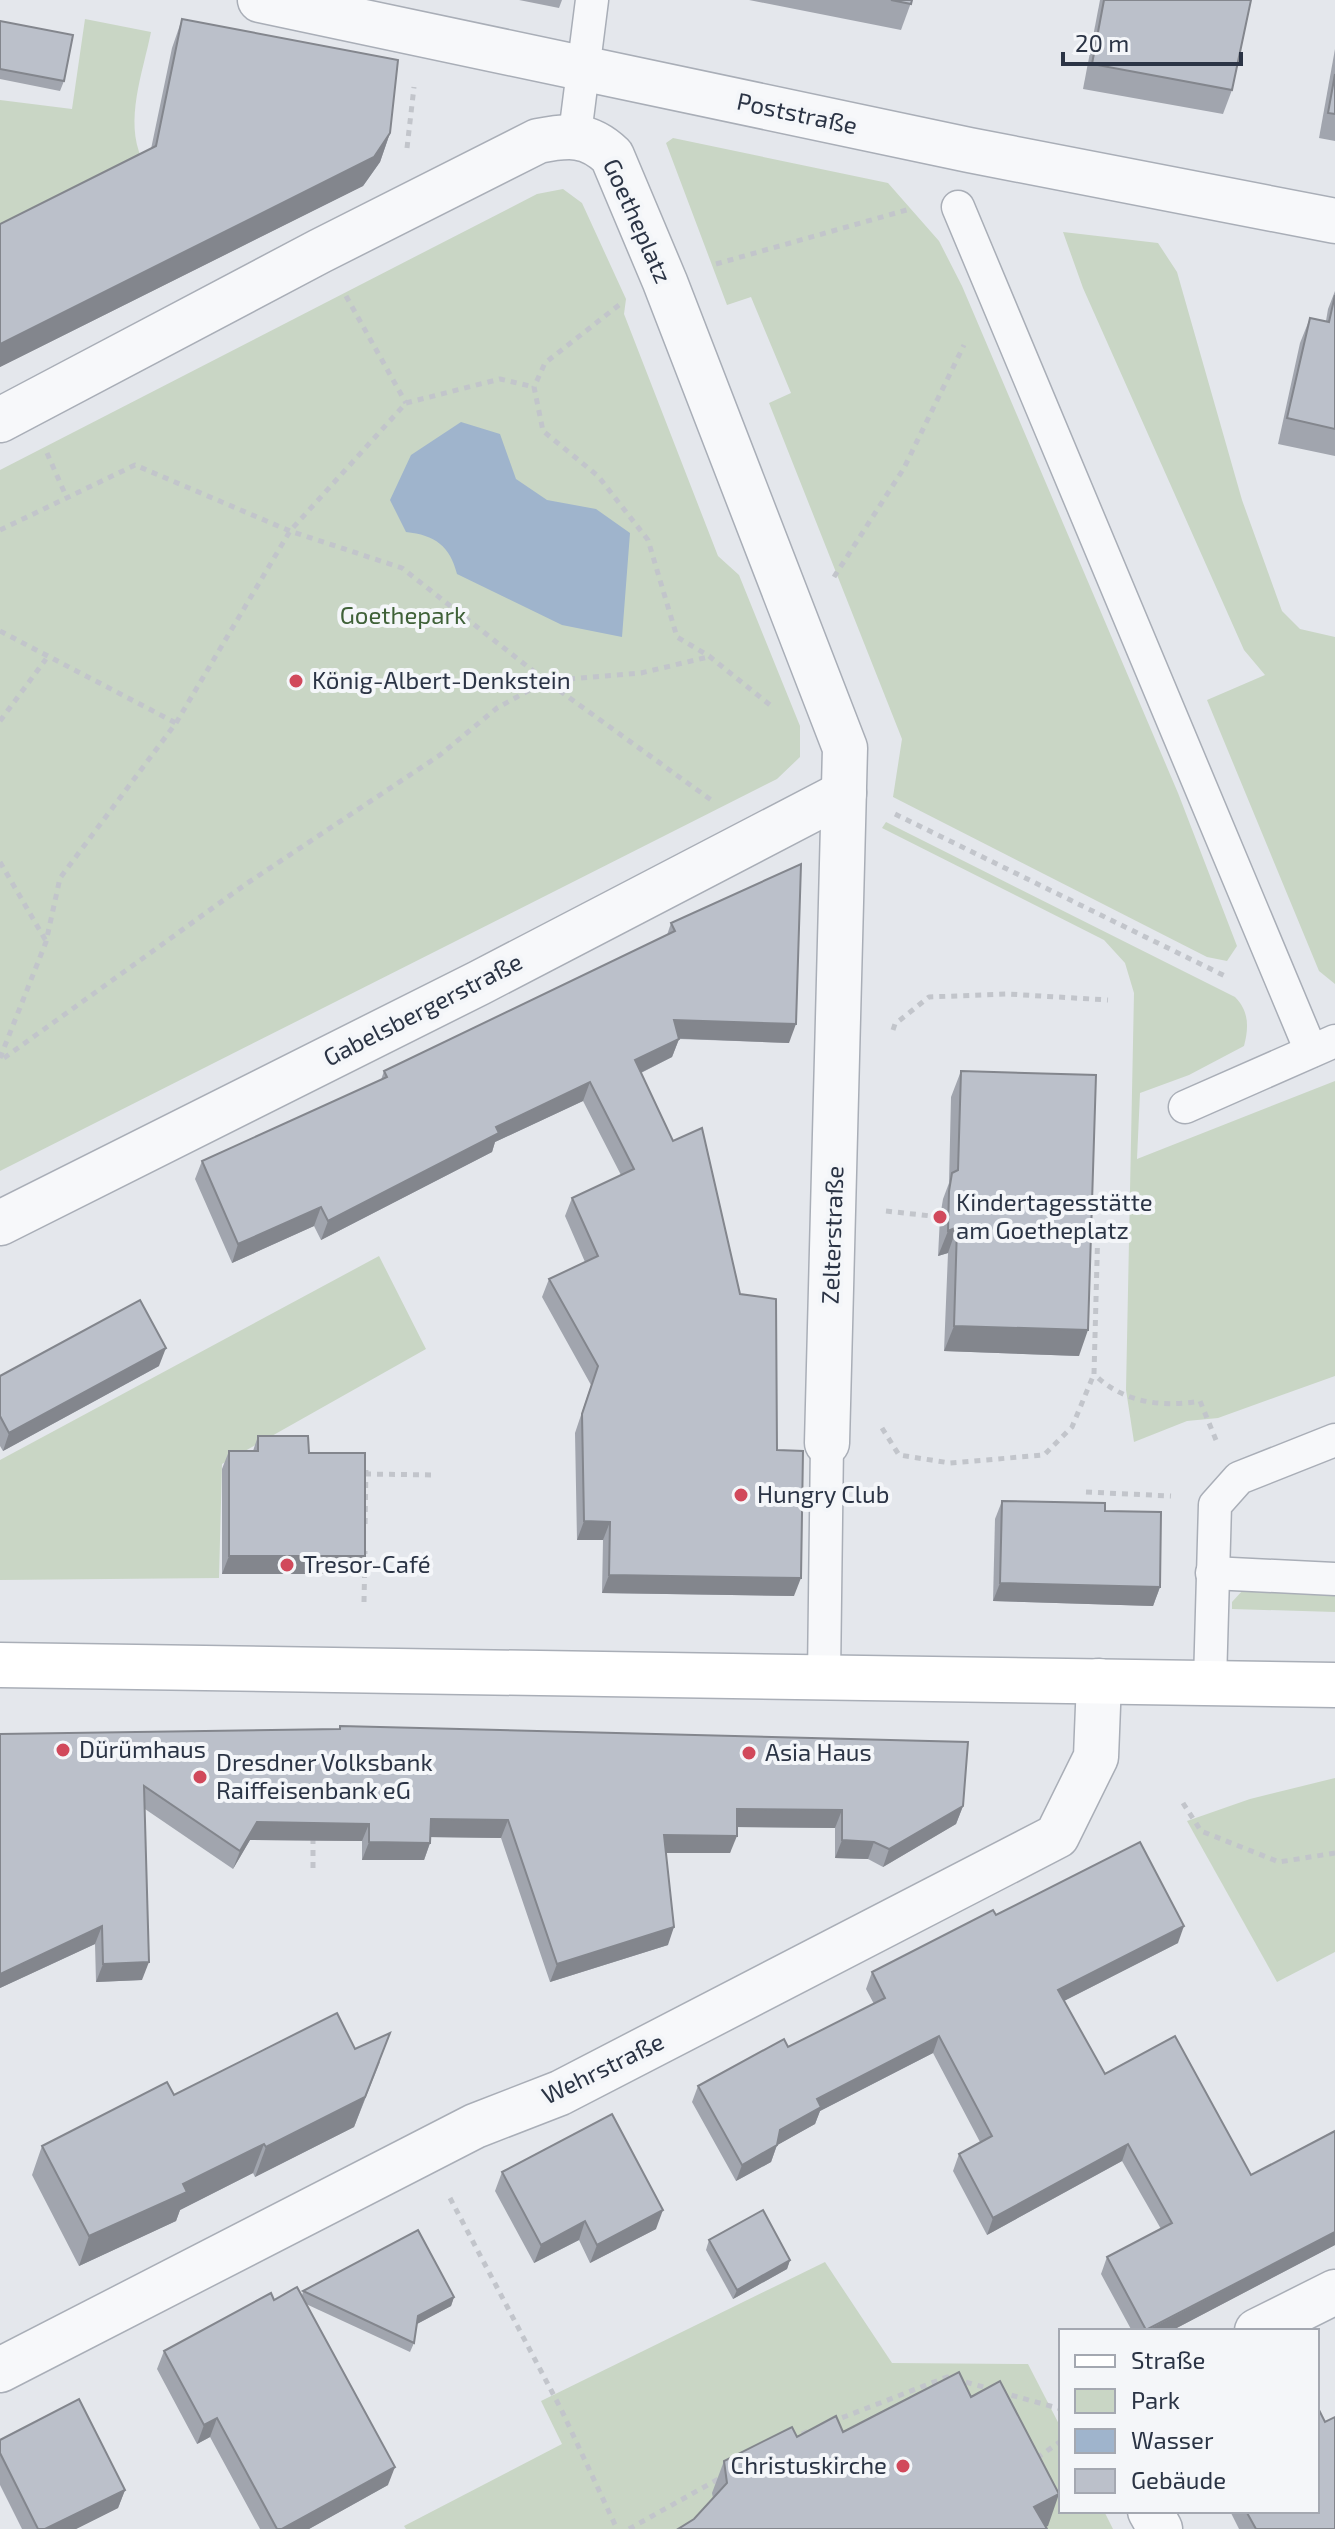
<svg xmlns="http://www.w3.org/2000/svg" width="1335" height="2529" font-family="'Exo 2',sans-serif">
  <rect width="100%" height="100%" fill="#e4e7ec"/>
  <g fill="#c9d6c5">
    <path d="M85,19L151,32C143,72 124,121 142,159L0,231V100L72,109Z"/>
    <path d="M673,138L888,183L939,241L962,286L1178,793L1237,946L1227,961L1207,957L893,797L902,739L769,403L791,393L751,297L727,305L666,143Z"/>
    <path d="M563,189L582,203L626,299L624,314L718,556L739,575L800,726V757L777,779L0,1171V470L537,194Z"/>
    <path d="M1063,232L1158,243L1177,272L1242,500L1282,611L1300,629L1335,637V984L1319,971L1207,700L1265,675L1244,650L1083,288Z"/>
    <path d="M886,822L1235,997C1249,1011 1249,1027 1244,1046L1189,1075L1140,1093L1137,1159L1335,1081V1376L1218,1418L1187,1421L1134,1442L1126,1390L1134,993L1125,963L1104,940L882,828Z"/>
    <path d="M379,1256L426,1349L222,1464L219,1578L0,1580V1460Z"/>
    <path d="M1243,1590L1335,1595V1612L1232,1609V1602Z"/>
    <path d="M1335,1778V1952L1277,1982L1187,1821L1250,1799Z"/>
    <path d="M825,2262L892,2363L1028,2364L1061,2428V2511H1104L1113,2529H406L404,2526L562,2444L541,2401Z"/>
  </g>
  <path fill="#9fb4cc" d="M461,422L500,434L516,479L547,500L596,509L630,533L622,637L562,625L457,574C450,546 435,535 406,532L390,500L411,455Z"/>
  <g fill="none" stroke-linecap="round" stroke-linejoin="round">
    <defs>
      <g id="lane">
        <path d="M575,134L592,0"/>
        <path d="M958,207L1311,1051"/>
        <path d="M1185,1107L1335,1041"/>
        <path d="M1212,1573L1335,1579"/>
        <path d="M824,1676L827,1443"/>
        <path d="M1210,1682L1215,1505L1239,1478L1335,1440"/>
      </g>
      <g id="street">
        <path d="M260,0L969,150L1335,221"/>
        <path d="M0,420L320,251L538,141C568,135 588,133 612,156L665,282L845,748L827,1443"/>
        <path d="M0,1223L479,983L844,793"/>
        <path d="M1257,2331L1335,2292"/>
        <path d="M0,2370L475,2126L560,2093L1057,1836L1096,1757L1099,1681"/>
        <path d="M1150,2511L1160,2529"/>
      </g>
      <path id="secondary" d="M0,1665L1335,1685"/>
    </defs>
    <use href="#lane" stroke="#a9aeb7" stroke-width="35"/>
    <use href="#street" stroke="#a9aeb7" stroke-width="47"/>
    <use href="#secondary" stroke="#a9aeb7" stroke-width="47"/>
    <g stroke="#c2c5cb" stroke-width="5" stroke-dasharray="6 6" stroke-linecap="butt">
      <path d="M407,148L414,87"/>
      <path d="M716,264L910,209"/>
      <path d="M346,296L406,403"/>
      <path d="M619,305L545,363L534,387L543,431L598,476L648,540L677,637L709,656L770,705"/>
      <path d="M47,453L66,496"/>
      <path d="M0,530L135,465L290,531L402,568L546,681L714,802"/>
      <path d="M834,577L904,468L964,345"/>
      <path d="M0,631L176,723"/>
      <path d="M0,721L46,659"/>
      <path d="M895,814L1227,977"/>
      <path d="M0,862L46,941"/>
      <path d="M893,1030L895,1024L929,997L1007,994L1108,1000"/>
      <path d="M0,1058L46,942L60,878L176,723L290,531L406,403L500,379L534,387"/>
      <path d="M4,1058L246,884L440,755L497,708L546,681L641,673L708,657"/>
      <path d="M886,1211L940,1217"/>
      <path d="M1098,1224L1094,1374C1122,1402 1161,1408 1200,1401L1216,1440"/>
      <path d="M882,1428L899,1455L950,1463L1044,1455L1072,1427L1094,1374"/>
      <path d="M359,1465H366L365,1529"/>
      <path d="M365,1474L436,1475"/>
      <path d="M1086,1492L1171,1496"/>
      <path d="M364,1602L365,1551"/>
      <path d="M1183,1803L1201,1831L1279,1862L1335,1853"/>
      <path d="M313,1838V1873"/>
      <path d="M450,2198L561,2409L617,2529"/>
      <path d="M1000,2392L1061,2409"/>
      <path d="M831,2422L947,2377L991,2389"/>
      <path d="M791,2439L811,2430"/>
      <path d="M1037,2458L1061,2441"/>
      <path d="M629,2529L722,2477"/>
    </g>
    <use href="#lane" stroke="#f7f8fa" stroke-width="32"/>
    <use href="#street" stroke="#f7f8fa" stroke-width="44"/>
    <use href="#secondary" stroke="#fff" stroke-width="44"/>
  </g>
  <g fill="#a1a5ae">
    <path d="M519,0H562L559,8Z"/>
    <path d="M749,0H912L901,30Z"/>
    <path d="M1100,0H1251L1232,90L1223,114L1083,89Z"/>
    <path d="M182,19L390,133L380,162L363,186L0,367V224L151,149L172,48Z"/>
    <path d="M0,21L64,81L60,91L0,79Z"/>
    <path d="M1335,49V141L1319,138Z"/>
    <path d="M1335,291V456L1278,444L1300,343L1310,318L1326,321L1328,309Z"/>
    <path d="M671,923L789,1043L679,1039L672,1057L641,1073L740,1294L777,1450L794,1596L602,1593L603,1540H577L575,1433L591,1385L542,1297L549,1279L585,1262L565,1216L572,1198L621,1175L583,1101L495,1142L492,1152L321,1240L314,1226L232,1263L195,1179L202,1161L381,1080L384,1071L667,935Z"/>
    <path d="M961,1071L1079,1356L944,1351L948,1253L938,1256L940,1217L943,1199L949,1183L951,1097Z"/>
    <path d="M159,1366L3,1451L0,1446V1376Z"/>
    <path d="M258,1436L309,1453L359,1574H222V1469L229,1451H253Z"/>
    <path d="M1002,1501L1105,1511L1160,1587L1153,1606L993,1601L995,1519Z"/>
    <path d="M340,1726L963,1806L956,1824L883,1867L868,1859L835,1858V1828L737,1827L730,1853H666L668,1945L550,1982L501,1838L430,1837V1843L424,1860H362V1841L250,1840L233,1869L145,1809L142,1980L96,1982L95,1944L0,1988V1734L339,1729Z"/>
    <path d="M996,1915L1178,1943L1064,2001L1105,2074L1251,2175L1335,2131V2245L1171,2331H1132L1101,2274L1107,2257L1161,2229L1122,2161L987,2235L953,2171L959,2154L980,2142L933,2053L820,2111L815,2124L777,2145L771,2162L736,2181L692,2102L698,2086L788,2047L874,2004L866,1989L872,1972Z"/>
    <path d="M355,2049L380,2062L354,2127L255,2177L253,2173L180,2210L176,2221L79,2266L32,2175L42,2146L174,2095Z"/>
    <path d="M502,2172L656,2229L590,2263L579,2240L534,2263L495,2191Z"/>
    <path d="M709,2240L790,2260L787,2269L733,2299L706,2250Z"/>
    <path d="M303,2291L454,2297L451,2306L417,2324L414,2343L410,2352L306,2304L388,2485L309,2529H260L210,2437L197,2444L157,2369L164,2351L274,2300L302,2296Z"/>
    <path d="M971,2397L1048,2526L694,2519L713,2498L712,2493L724,2461L797,2437L843,2432Z"/>
    <path d="M1325,2422L1335,2529H1239L1230,2511H1317Z"/>
    <path d="M0,2440L125,2490L118,2508L76,2529H22L0,2485Z"/>
  </g>
  <g fill="#83868d">
    <path d="M390,133L380,162L363,186L0,367V344Z"/>
    <path d="M674,1020L796,1024L789,1043L667,1038Z"/>
    <path d="M679,1039L672,1057L628,1079L635,1060Z"/>
    <path d="M590,1082L583,1101L495,1142L492,1152L321,1240L328,1221L496,1127Z"/>
    <path d="M321,1207L314,1226L232,1263L238,1244Z"/>
    <path d="M957,1227L948,1253L938,1256L948,1231Z"/>
    <path d="M954,1326L1088,1330L1079,1356L944,1351Z"/>
    <path d="M166,1348L159,1366L3,1451L9,1433Z"/>
    <path d="M584,1521L610,1522L603,1540H577Z"/>
    <path d="M229,1556H365L359,1574H222Z"/>
    <path d="M609,1575L801,1578L794,1596L602,1593Z"/>
    <path d="M1000,1583L1160,1587L1153,1606L993,1601Z"/>
    <path d="M963,1806L956,1824L883,1867L889,1849Z"/>
    <path d="M737,1809L842,1810L835,1828L731,1827Z"/>
    <path d="M431,1819L508,1820L501,1838L425,1837Z"/>
    <path d="M257,1822L369,1824L362,1841L250,1840L233,1869L240,1851Z"/>
    <path d="M664,1835L737,1836L730,1853H657Z"/>
    <path d="M842,1840L874,1842L868,1859L835,1858Z"/>
    <path d="M369,1842L430,1843L424,1860H362Z"/>
    <path d="M102,1926L95,1944L0,1988V1974Z"/>
    <path d="M1184,1926L1178,1943L1052,2007L1058,1990Z"/>
    <path d="M674,1927L668,1945L550,1982L557,1964Z"/>
    <path d="M149,1962L142,1980L96,1982L103,1964Z"/>
    <path d="M390,2033L354,2127L255,2177L266,2147Z"/>
    <path d="M939,2036L933,2053L820,2111L815,2124L774,2147L780,2130L817,2099Z"/>
    <path d="M264,2144L253,2173L180,2210L176,2221L79,2266L89,2236L183,2184Z"/>
    <path d="M1128,2144L1122,2161L987,2235L993,2218Z"/>
    <path d="M777,2145L771,2162L736,2181L742,2165Z"/>
    <path d="M663,2210L656,2229L590,2263L597,2245Z"/>
    <path d="M585,2221L579,2240L534,2263L541,2245Z"/>
    <path d="M1335,2232V2245L1171,2331H1146Z"/>
    <path d="M790,2260L787,2269L733,2299L737,2290Z"/>
    <path d="M454,2297L451,2306L415,2325L418,2316Z"/>
    <path d="M217,2418L210,2437L197,2444L204,2425Z"/>
    <path d="M395,2467L388,2485L309,2529H282Z"/>
    <path d="M125,2490L118,2508L76,2529H45Z"/>
    <path d="M1059,2494L1048,2526L1041,2529L1034,2507Z"/>
  </g>
  <g fill="#bbc0ca" stroke="#83868d" stroke-width="2">
    <path d="M891,0H912L911,4Z"/>
    <path d="M1104,0H1251L1232,90L1092,64Z"/>
    <path d="M182,19L398,60L390,133L374,157L0,344V224L156,146Z"/>
    <path d="M0,21L73,35L64,81L0,69Z"/>
    <path d="M1335,74V114L1328,113Z"/>
    <path d="M1335,295V429L1287,418L1310,318L1329,322Z"/>
    <path d="M801,864L796,1024L674,1020L679,1039L635,1060L673,1141L702,1128L740,1294L776,1299L777,1450L803,1451L801,1578L609,1575L610,1522L584,1521L582,1414L598,1366L549,1279L598,1256L572,1198L634,1169L590,1082L496,1127L499,1133L328,1221L321,1207L238,1244L202,1161L387,1077L384,1071L675,931L671,923Z"/>
    <path d="M961,1071L1096,1075L1088,1330L954,1326L957,1227L948,1231L949,1191L952,1173L958,1170Z"/>
    <path d="M140,1300L166,1348L9,1433L0,1416V1376Z"/>
    <path d="M258,1436H308L309,1453H365V1556H229V1451H258Z"/>
    <path d="M1002,1501L1105,1503V1511L1161,1512L1160,1587L1000,1583Z"/>
    <path d="M340,1726L968,1742L963,1806L889,1849L874,1842L842,1840V1810L737,1809V1836L664,1835L674,1927L557,1964L508,1820L431,1819L430,1843L369,1842V1824L257,1822L240,1851L144,1786L149,1962L103,1964L102,1926L0,1974V1734L340,1729Z"/>
    <path d="M1140,1842L1184,1926L1058,1990L1105,2074L1175,2036L1251,2175L1335,2131V2232L1146,2330L1107,2257L1172,2223L1128,2144L993,2218L959,2154L992,2136L939,2036L817,2099L821,2107L780,2130L777,2145L742,2165L698,2086L784,2039L788,2047L885,1998L872,1972L993,1910L996,1915Z"/>
    <path d="M337,2013L355,2049L390,2033L365,2097L266,2147L264,2144L183,2184L187,2192L89,2236L42,2146L167,2082L174,2095Z"/>
    <path d="M612,2114L663,2210L597,2245L585,2221L541,2245L502,2172Z"/>
    <path d="M763,2210L790,2260L737,2290L709,2240Z"/>
    <path d="M418,2230L454,2297L418,2316L414,2343L303,2291Z"/>
    <path d="M297,2287L395,2467L282,2529H277L217,2418L204,2425L164,2351L271,2293L274,2300Z"/>
    <path d="M959,2372L971,2397L1000,2381L1059,2494L1034,2507L1047,2529H678L694,2519L727,2483L724,2461L792,2427L797,2437L836,2416L843,2432Z"/>
    <path d="M79,2399L125,2490L45,2529H38L0,2453V2440Z"/>
    <path d="M1317,2406L1325,2422L1335,2417V2529H1256L1246,2511H1317Z"/>
  </g>
  <g fill="#d1495b" stroke="#f4f6f9" stroke-width="3">
    <circle cx="296" cy="681" r="8"/>
    <circle cx="940" cy="1217" r="8"/>
    <circle cx="741" cy="1495" r="8"/>
    <circle cx="287" cy="1565" r="8"/>
    <circle cx="63" cy="1750" r="8"/>
    <circle cx="749" cy="1753" r="8"/>
    <circle cx="200" cy="1777" r="8"/>
    <circle cx="903" cy="2466" r="8"/>
  </g>
  <g text-anchor="middle" stroke-width="8" stroke-linejoin="round" paint-order="stroke">
    <g font-size="24" fill="#2b3445" stroke="#f4f6f9">
      <text transform="translate(797 114) rotate(12)" y="8">Poststraße</text>
      <text transform="translate(637 221) rotate(66)" y="8">Goetheplatz</text>
      <text transform="translate(423 1010) rotate(-27)" y="8">Gabelsbergerstraße</text>
      <text transform="translate(833 1235) rotate(-88)" y="8">Zelterstraße</text>
      <text transform="translate(603 2069) rotate(-26)" y="8">Wehrstraße</text>
    </g>
    <g font-size="24" fill="#3f6138" stroke="#f4f6f9">
      <text x="403" y="624">Goethepark</text>
    </g>
    <g font-size="24" fill="#2b3445" stroke="#f4f6f9" text-anchor="start">
      <text x="312" y="689">König-Albert-Denkstein</text>
      <text x="956" y="1211">Kindertagesstätte<tspan x="956" dy="28">am Goetheplatz</tspan></text>
      <text x="757" y="1503">Hungry Club</text>
      <text x="303" y="1573">Tresor-Café</text>
      <text x="79" y="1758">Dürümhaus</text>
      <text x="765" y="1761">Asia Haus</text>
      <text x="216" y="1771">Dresdner Volksbank<tspan x="216" dy="28">Raiffeisenbank eG</tspan></text>
      <text x="887" y="2474" text-anchor="end">Christuskirche</text>
    </g>
  </g>
  <rect x="1059" y="2329" width="260" height="184" fill="#f4f6f9" stroke="#a4a8b1" stroke-width="2"/>
  <rect x="1075" y="2355" width="40" height="12" fill="#ffffff" stroke="#a4a8b1" stroke-width="2"/>
  <text x="1131" y="2369" font-size="24" fill="#2b3445">Straße</text>
  <rect x="1075" y="2389" width="40" height="24" fill="#c9d6c5" stroke="#a4a8b1" stroke-width="2"/>
  <text x="1131" y="2409" font-size="24" fill="#2b3445">Park</text>
  <rect x="1075" y="2429" width="40" height="24" fill="#9fb4cc" stroke="#a4a8b1" stroke-width="2"/>
  <text x="1131" y="2449" font-size="24" fill="#2b3445">Wasser</text>
  <rect x="1075" y="2469" width="40" height="24" fill="#bbc0ca" stroke="#a4a8b1" stroke-width="2"/>
  <text x="1131" y="2489" font-size="24" fill="#2b3445">Gebäude</text>
  <path d="M1063 52v12h178v-12" fill="none" stroke="#2b3445" stroke-width="4"/>
  <text x="1075" y="52" font-size="24" fill="#2b3445" stroke="#f4f6f9" stroke-width="6" paint-order="stroke">20 m</text>
</svg>
